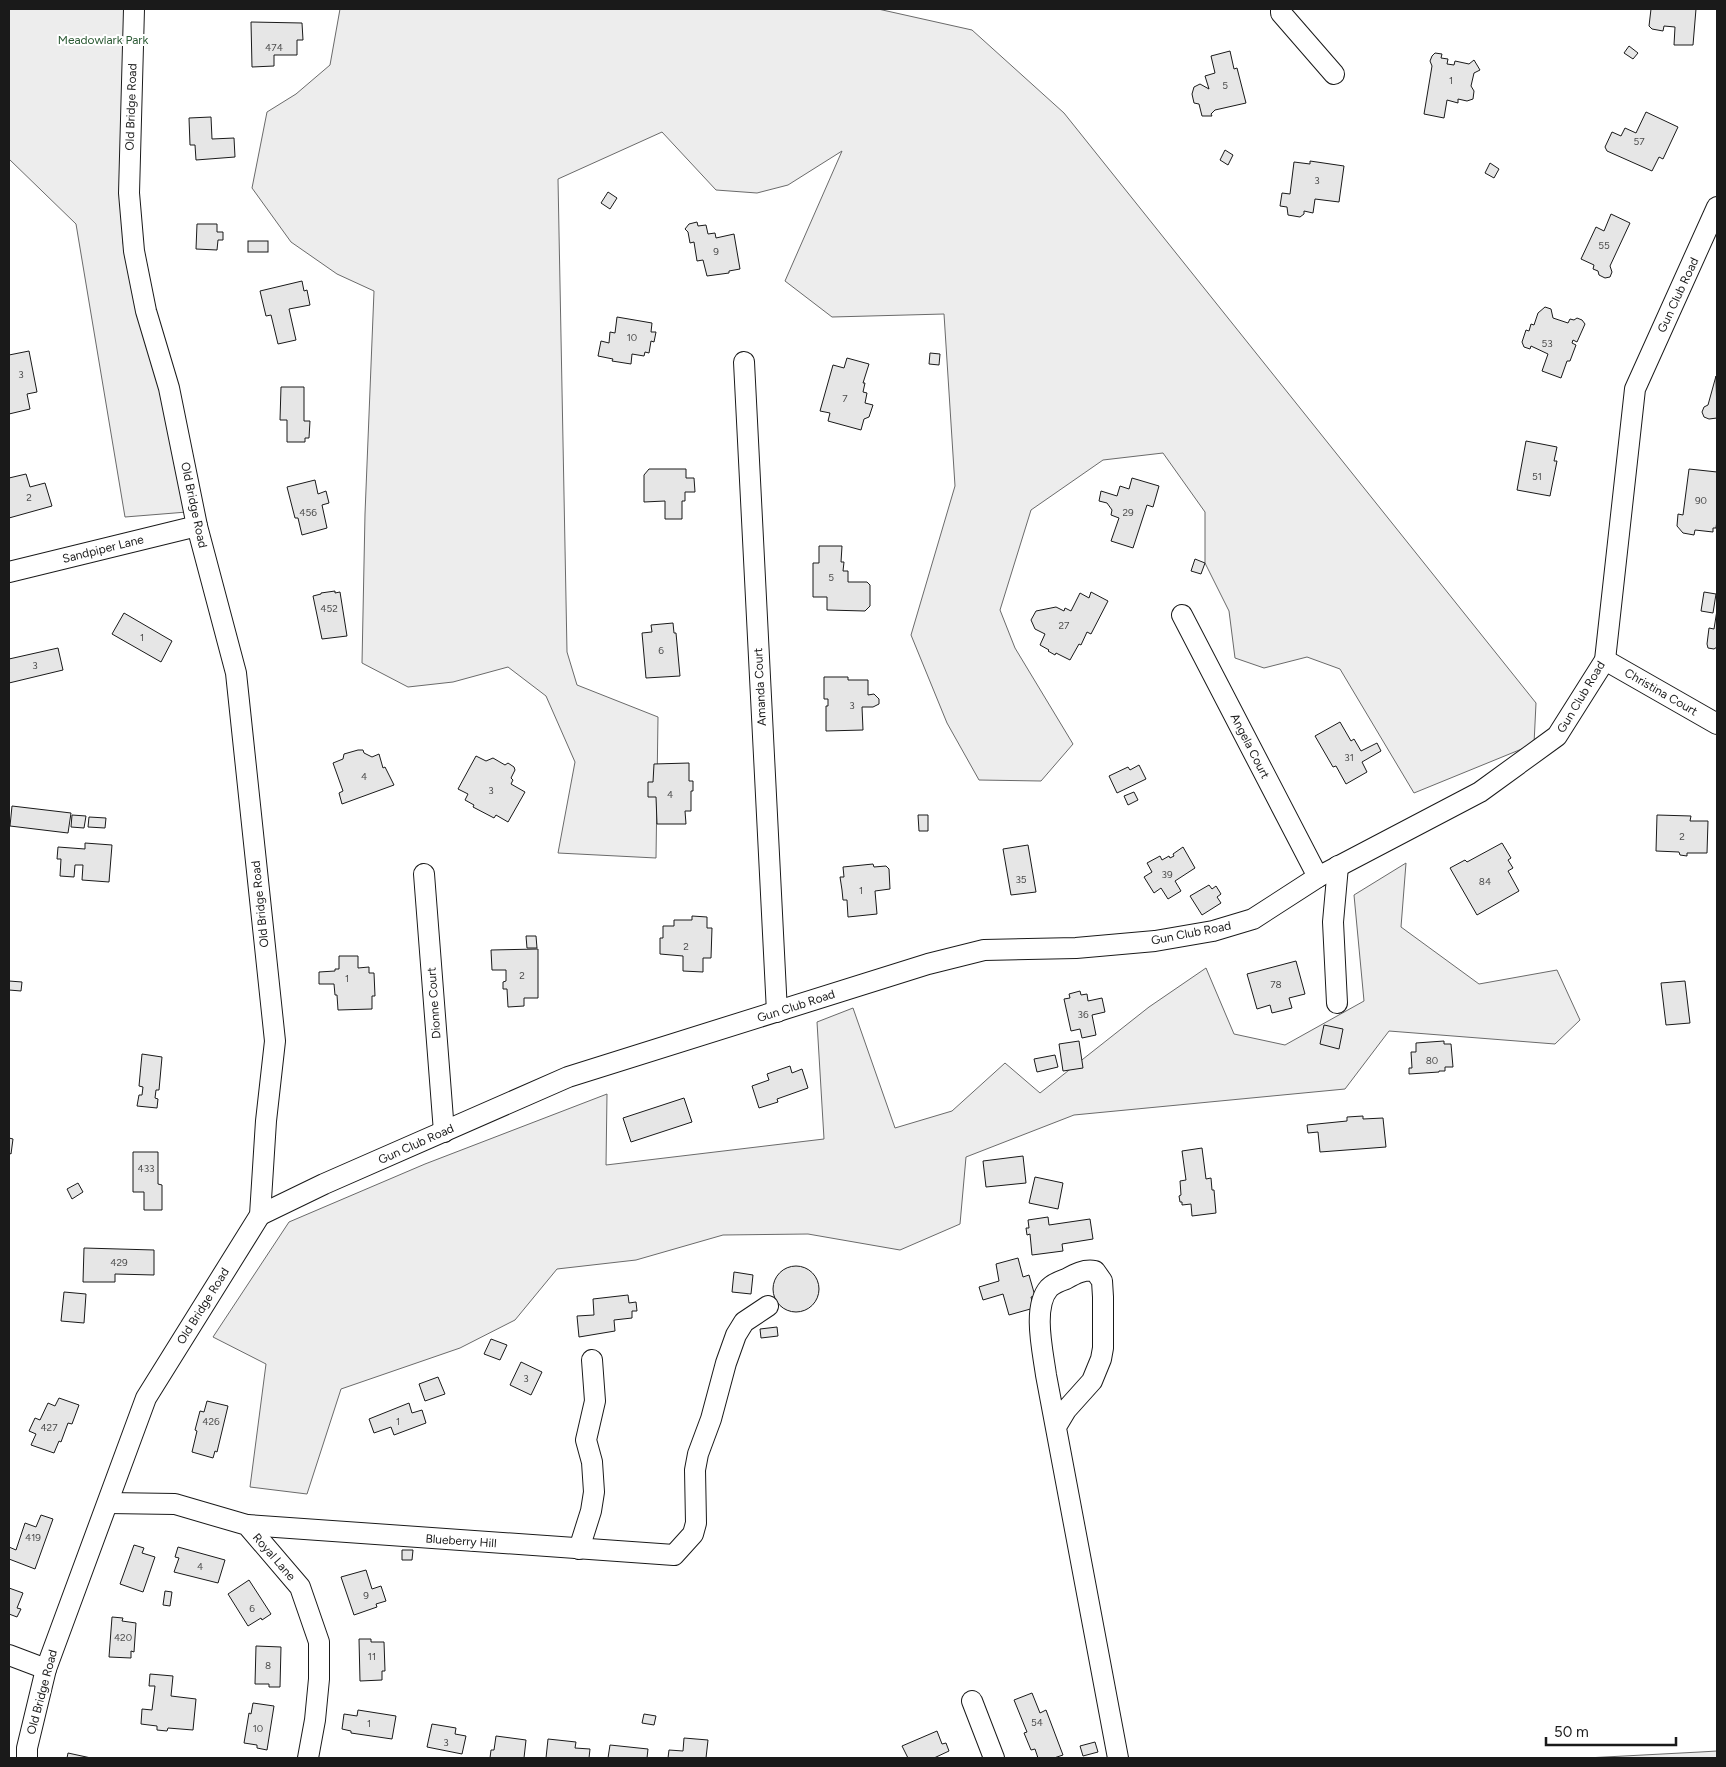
<svg xmlns="http://www.w3.org/2000/svg" width="1726" height="1767" font-family="Figtree,sans-serif">
  <rect width="100%" height="100%" fill="#fff"/>
  <g fill="#ededed" stroke="#6a6a6a">
    <path d="M9,9H138L126,88L123,243L160,380L187,512L125,517L76,224L9,159Z"/>
    <path d="M340,9H878L972,30L1064,113L1536,703L1534,744L1414,793L1340,669L1307,657L1264,668L1235,658L1229,611L1205,563V512L1163,453L1103,460L1031,510L1000,610L1015,648L1073,744L1041,781L979,780L947,723L911,635L955,486L944,314L832,317L785,281L842,151L788,185L757,193L716,190L662,132L558,179L567,652L577,685L658,717L656,858L558,853L575,762L546,696L508,667L453,682L408,687L362,663L365,514L374,291L337,274L291,242L252,188L267,112L296,94L330,65Z"/>
    <path d="M1406,863L1401,927L1479,984L1557,970L1580,1020L1555,1044L1389,1031L1345,1089L1074,1115L966,1157L960,1224L900,1250L808,1234L723,1235L636,1260L557,1269L515,1320L460,1348L341,1389L307,1494L250,1487L266,1364L213,1337L289,1222L425,1164L607,1094L606,1165L824,1139L817,1022L853,1008L895,1128L952,1111L1005,1063L1040,1093L1149,1007L1206,968L1234,1034L1285,1045L1364,1001L1354,895Z"/>
    <path d="M1717,1751V1758H1586L1700,1752Z"/>
  </g>
  <g fill="#e6e6e6" stroke="#1a1a1a">
    <path d="M1651,9H1696L1693,45H1674L1675,27L1664,26L1663,31L1652,29L1649,26Z"/>
    <path d="M251,22L302,23L303,40H297V55H274V66L252,67Z"/>
    <path d="M1629,46L1638,53L1633,59L1624,53Z"/>
    <path d="M1230,51L1234,69L1237,68L1246,103L1215,110L1211,114L1212,116H1202L1199,104L1194,103L1192,94L1194,87L1200,84L1209,89L1205,76L1215,73L1211,56Z"/>
    <path d="M1435,53L1442,54L1441,58L1448,59L1447,64L1454,65L1455,61L1469,64L1474,60L1480,70L1474,73L1471,86L1474,91L1473,99L1467,101L1458,99V103L1447,100L1444,118L1424,114L1432,66L1430,61L1432,56Z"/>
    <path d="M1646,112L1678,127L1663,159L1659,157L1652,171L1607,151L1605,147L1612,132L1621,136L1625,128L1636,133Z"/>
    <path d="M211,117L212,139L234,138L235,157L196,160L195,145H190L189,118Z"/>
    <path d="M1225,150L1233,155L1228,165L1220,160Z"/>
    <path d="M1310,161L1344,166L1339,202L1315,199L1313,213L1304,211V214L1300,217L1288,215L1287,207L1280,206L1282,193L1290,194L1294,162L1310,164Z"/>
    <path d="M1490,163L1499,169L1494,178L1485,173Z"/>
    <path d="M608,192L617,198L610,209L601,203Z"/>
    <path d="M1611,214L1630,223L1610,266L1612,272L1610,277L1605,278L1599,275L1598,271L1593,269L1594,265L1581,259L1596,227L1604,231Z"/>
    <path d="M697,222L698,226L706,225L708,234L715,233L716,238L734,234L740,269L729,271V273L707,276L703,260L697,261L694,242L690,243L688,232L685,229L689,224Z"/>
    <path d="M197,224H217V232H223V240H218L217,250L196,249Z"/>
    <rect x="248" y="241" width="20" height="11"/>
    <path d="M302,281L304,291L307,290L310,305L289,309L296,340L278,344L271,315L266,316L260,291Z"/>
    <path d="M1545,307L1551,309L1553,318L1568,323L1570,319L1574,320L1577,318L1582,320L1585,324L1577,342L1573,340L1572,343L1576,345L1570,361H1567L1561,378L1542,371L1548,354L1531,346L1530,349L1524,347L1522,342L1526,330L1529,331L1531,324L1534,325L1538,313Z"/>
    <path d="M617,317L652,323L651,332H656L654,342L651,341L649,353L645,352L644,356L632,354L631,364L612,361L613,359L598,356L601,341L609,343L610,332L615,333Z"/>
    <path d="M29,351L37,392L27,394L30,409L9,414V355Z"/>
    <path d="M930,353L940,354L939,365L929,364Z"/>
    <path d="M847,358L869,364L863,383H865L863,392L867,393L865,403L873,405L869,417L864,419L861,430L828,421L830,413L820,411L833,365L844,368Z"/>
    <path d="M1716,376L1717,418L1709,419L1704,417L1702,412L1704,407L1708,405Z"/>
    <path d="M281,387H304V421H310L309,438H305V442H287V420H280Z"/>
    <path d="M1526,441L1557,447L1554,461H1557L1550,496L1517,490Z"/>
    <path d="M649,469H686V478H694L695,492H685V501H682V519H665V501L644,502V475Z"/>
    <path d="M1689,469L1717,472V520L1716,528H1713V532L1695,530L1694,535L1683,533L1677,526L1678,514L1683,515Z"/>
    <path d="M26,474L30,487L45,483L52,506L9,518V478Z"/>
    <path d="M1132,478L1159,486L1153,507L1147,505L1133,548L1111,541L1119,518L1111,515L1112,510L1107,503L1099,501L1101,491L1117,496L1120,486L1129,489Z"/>
    <path d="M315,480L318,494L326,491L329,503L322,505L327,528L302,535L298,518H295L287,487Z"/>
    <path d="M819,546H842L841,562H844L843,571H848V582H867L870,585V606L865,611L827,610V597H813V563H819Z"/>
    <path d="M1195,559L1205,563L1201,574L1191,571Z"/>
    <path d="M335,591V593L340,592L347,636L322,639L313,596L321,594V593Z"/>
    <path d="M1091,592L1108,601L1091,634L1087,632L1081,645L1079,644L1070,660L1056,653L1055,655L1048,651L1049,650L1040,645L1045,634L1035,629L1031,620L1036,611L1056,607L1064,611L1065,608L1071,611L1080,593L1089,598Z"/>
    <path d="M1704,592L1716,594L1713,613L1701,611Z"/>
    <path d="M1717,610V647L1714,649L1708,648L1707,644L1709,628L1714,629Z"/>
    <path d="M124,613L172,641L161,662L112,634Z"/>
    <path d="M673,623L674,633H676L680,676L646,678L642,633L652,632L651,625Z"/>
    <path d="M58,648L63,670L9,683V659Z"/>
    <path d="M824,677H848V680H868V695L874,694L879,699V704L873,707H862L863,730L826,731V706H828V699H824Z"/>
    <path d="M1340,722L1351,741L1354,739L1361,751L1377,743L1381,751L1362,762L1367,772L1346,784L1336,766L1333,767L1315,736Z"/>
    <path d="M358,750H363L364,753L372,757L379,754L383,768L385,767L394,785L342,804L339,793L343,791L333,763L343,759L344,754Z"/>
    <path d="M476,756L486,761L493,758L505,765L508,763L514,767L515,770L511,778L513,780L511,784L525,792L508,822L496,815L494,818L473,807L474,805L465,800L468,794L458,789Z"/>
    <path d="M689,763V781H693V791H691V811H685L686,824H657L656,797H648V782H653L654,764Z"/>
    <path d="M1139,765L1146,779L1117,793L1109,776L1128,767L1130,770Z"/>
    <path d="M1134,792L1138,800L1128,805L1124,796Z"/>
    <path d="M12,806L71,813L68,833L10,826Z"/>
    <path d="M72,815L86,816L84,828L71,827Z"/>
    <path d="M918,815H928V831H919Z"/>
    <path d="M1657,815L1691,816L1690,821H1708L1707,853H1687V856L1680,855L1679,852L1656,851Z"/>
    <path d="M89,817L106,818L105,828L88,827Z"/>
    <path d="M85,843L112,845L109,882L82,880L83,865H75L74,877L60,876L61,859H57L58,847L85,849Z"/>
    <path d="M1502,843L1511,858L1508,860L1513,868L1508,871L1519,891L1477,915L1450,868L1465,860L1467,862Z"/>
    <path d="M1028,845L1036,892L1011,895L1003,849Z"/>
    <path d="M1183,847L1195,868L1175,881L1181,891L1168,899L1161,888L1154,893L1144,877L1152,872L1147,863L1160,856L1162,860L1169,856L1170,858L1174,856L1173,854Z"/>
    <path d="M873,864L874,867L886,866L889,869L890,889L875,891L877,914L848,917L847,900H843L842,890L840,877H844L843,867Z"/>
    <path d="M1209,885L1212,889L1216,886L1221,894L1217,897L1221,903L1202,915L1190,896Z"/>
    <path d="M692,916L707,917V928H712L711,958H703V972L683,971V956L660,954V938H663V926H674V920H692Z"/>
    <path d="M526,936H536L537,948H527Z"/>
    <path d="M538,949V998H524V1006L508,1007L507,989H503V982L506,981V970H492L491,950Z"/>
    <path d="M339,956H358V968L369,967V973H374L375,996H372V1009L338,1010L337,995H335L334,984H319V972L335,971V969H339Z"/>
    <path d="M1296,961L1305,994L1289,998L1292,1008L1272,1013L1270,1005L1257,1009L1247,974Z"/>
    <path d="M9,981L22,982L21,991L9,990Z"/>
    <path d="M1685,981L1690,1023L1666,1025L1661,983Z"/>
    <path d="M1080,991L1081,995L1087,994L1088,1001L1102,998L1105,1012L1092,1015L1096,1035L1082,1038L1080,1029L1071,1031L1064,999L1070,998L1069,994Z"/>
    <path d="M1324,1025L1343,1029L1339,1049L1320,1044Z"/>
    <path d="M1079,1041L1083,1068L1063,1071L1059,1044Z"/>
    <path d="M1444,1041V1044H1451L1453,1067H1445V1071H1439V1072L1409,1074V1068H1412L1411,1052H1416V1043Z"/>
    <path d="M142,1054L162,1057L159,1090H156L155,1098L158,1099L157,1108L137,1106L139,1095H142L143,1087L139,1086Z"/>
    <path d="M1055,1055L1058,1067L1037,1072L1034,1059Z"/>
    <path d="M790,1066L792,1073L802,1069L808,1088L777,1099L778,1102L759,1108L752,1086L769,1080L767,1074Z"/>
    <path d="M684,1098L692,1122L631,1142L623,1118Z"/>
    <path d="M1363,1116V1119L1383,1118L1386,1147L1320,1152L1318,1132L1308,1133L1307,1125L1347,1121V1117Z"/>
    <path d="M9,1138L13,1139L11,1154L9,1153Z"/>
    <path d="M1202,1148L1206,1179L1211,1178L1212,1190H1214L1216,1213L1192,1216L1191,1204L1182,1205V1202H1180L1179,1196L1181,1195L1180,1181L1186,1180L1182,1151Z"/>
    <path d="M133,1152H158V1184L162,1185V1210H144V1192H133Z"/>
    <path d="M1023,1156L1026,1183L986,1187L983,1161Z"/>
    <path d="M1035,1177L1063,1183L1058,1209L1029,1203Z"/>
    <path d="M78,1183L83,1192L72,1199L67,1189Z"/>
    <path d="M1048,1217L1049,1225L1090,1219L1093,1239L1062,1244L1063,1251L1032,1255L1030,1234L1027,1235L1026,1228H1029L1028,1220Z"/>
    <path d="M84,1248L154,1250V1275L115,1274V1282H83Z"/>
    <path d="M1018,1258L1023,1277L1029,1275L1035,1296L1031,1297L1034,1308L1009,1315L1003,1294L983,1300L979,1287L999,1281L996,1264Z"/>
    <circle cx="796" cy="1289" r="23"/>
    <path d="M734,1272L753,1275L751,1294L732,1292Z"/>
    <path d="M64,1292L86,1294L84,1323L61,1321Z"/>
    <path d="M628,1295L629,1303L636,1302L637,1311H632V1318L614,1320L615,1331L579,1337L577,1316L594,1315L593,1299Z"/>
    <path d="M777,1327L778,1336L761,1338L760,1329Z"/>
    <path d="M491,1339L507,1345L500,1360L484,1354Z"/>
    <path d="M521,1362L542,1372L531,1395L510,1385Z"/>
    <path d="M438,1377L445,1394L425,1401L419,1384Z"/>
    <path d="M59,1398L79,1405L72,1424L68,1423L61,1442L59,1441L54,1453L31,1445L36,1434L29,1431L35,1418L40,1420L48,1403L55,1406Z"/>
    <path d="M207,1401L228,1406L217,1452L215,1451L213,1458L192,1452L197,1431L195,1430L200,1411L204,1412Z"/>
    <path d="M409,1403L412,1413L422,1410L426,1423L394,1435L391,1427L374,1433L369,1419Z"/>
    <path d="M41,1515L53,1519L35,1569L9,1559V1547L16,1550L25,1523L36,1527Z"/>
    <path d="M134,1545L144,1548L142,1553L155,1557L143,1592L120,1584Z"/>
    <path d="M178,1547L225,1560L218,1583L174,1572L179,1558L175,1557Z"/>
    <path d="M402,1550H413L412,1560H402Z"/>
    <path d="M366,1570L372,1589L381,1586L386,1601L376,1604L377,1607L354,1615L341,1577Z"/>
    <path d="M249,1580L271,1614L262,1620L261,1618L248,1626L228,1594Z"/>
    <path d="M9,1588L23,1593L17,1608L21,1609L17,1617L9,1614Z"/>
    <path d="M165,1591L172,1592L170,1606L163,1605Z"/>
    <path d="M112,1617L123,1618L122,1621L136,1623L134,1652L131,1651V1658L109,1657Z"/>
    <path d="M359,1639H371V1642H384L385,1671H382V1680L360,1681Z"/>
    <path d="M256,1646L281,1647L280,1687H269V1684H255Z"/>
    <path d="M150,1674L173,1676L171,1696L196,1699L193,1730L168,1728L167,1731L157,1730V1726L141,1724L142,1709L152,1710L155,1686H149Z"/>
    <path d="M1032,1693L1040,1713L1046,1710L1063,1755L1054,1758H1038L1035,1749L1031,1750L1024,1733L1027,1732L1014,1700Z"/>
    <path d="M253,1703L274,1706L267,1750L257,1748V1745L244,1743L249,1713L251,1714Z"/>
    <path d="M358,1710L396,1716L392,1739L351,1733V1731L342,1729L344,1714L357,1716Z"/>
    <path d="M644,1714L656,1716L654,1725L642,1723Z"/>
    <path d="M432,1724L456,1728L455,1734L466,1736L462,1754L427,1747Z"/>
    <path d="M937,1731L942,1744L946,1743L949,1751L934,1758H908L902,1746Z"/>
    <path d="M496,1736L526,1740L524,1758H490L491,1750H494Z"/>
    <path d="M684,1738L708,1740L706,1758H668L669,1750L683,1751Z"/>
    <path d="M548,1739L576,1742L575,1748L590,1749L589,1758H546Z"/>
    <path d="M1095,1742L1098,1752L1083,1756L1080,1746Z"/>
    <path d="M610,1745L648,1749L647,1758H608Z"/>
    <path d="M68,1753L91,1758H67Z"/>
  </g>
  <g fill="none" stroke-linecap="round" stroke-linejoin="round">
    <defs>
      <g id="minor">
        <path d="M1281,9V13L1334,74"/>
        <path d="M744,362L777,1012"/>
        <path d="M9,572L197,526"/>
        <path d="M1182,615L1318,877"/>
        <path d="M1605,660L1717,724"/>
        <path d="M424,874L444,1132"/>
        <path d="M1337,1003L1333,922L1338,866"/>
        <path d="M260,1215L324,1184L568,1077L928,964L984,950L1076,948L1155,941L1213,931L1253,919L1318,877L1480,792L1557,736L1605,660L1635,389L1717,207"/>
        <path d="M1057,1425L1066,1410L1092,1381L1101,1359L1103,1348V1297L1102,1281L1095,1271C1084,1269 1075,1274 1066,1279C1060,1281 1053,1284 1049,1288C1032,1307 1043,1352 1046,1375L1118,1758"/>
        <path d="M108,1503L175,1504L247,1525L300,1587L319,1642V1679L315,1720L308,1758"/>
        <path d="M247,1525L674,1555L693,1534L696,1523L695,1470L698,1454L711,1419L726,1363L736,1335L744,1322L768,1306"/>
        <path d="M579,1549L591,1511L594,1492L592,1462L586,1440L595,1401L592,1360"/>
        <path d="M9,1655L46,1669"/>
        <path d="M972,1701L994,1758"/>
        <path d="M27,1758V1748L46,1669L146,1398L260,1215L266,1121L275,1041L236,673L197,526L169,388L146,311L134,251L129,193L134,9"/>
      </g>
    </defs>
    <use href="#minor" stroke="#1a1a1a" stroke-width="22"/>
    <use href="#minor" stroke="#fff" stroke-width="20"/>
  </g>
  <g text-anchor="middle" stroke-width="4" stroke-linejoin="round" paint-order="stroke">
    <g font-size="10" fill="#4d4d4d">
      <text x="274" y="51">474</text>
      <text x="1451" y="84">1</text>
      <text x="1225" y="89">5</text>
      <text x="1639" y="145">57</text>
      <text x="1317" y="184">3</text>
      <text x="1604" y="249">55</text>
      <text x="716" y="255">9</text>
      <text x="632" y="341">10</text>
      <text x="1547" y="347">53</text>
      <text x="21" y="378">3</text>
      <text x="845" y="402">7</text>
      <text x="1537" y="480">51</text>
      <text x="29" y="501">2</text>
      <text x="1701" y="504">90</text>
      <text x="308" y="516">456</text>
      <text x="1128" y="516">29</text>
      <text x="831" y="581">5</text>
      <text x="329" y="612">452</text>
      <text x="1064" y="629">27</text>
      <text x="142" y="641">1</text>
      <text x="661" y="654">6</text>
      <text x="35" y="669">3</text>
      <text x="852" y="709">3</text>
      <text x="1349" y="761">31</text>
      <text x="364" y="780">4</text>
      <text x="491" y="794">3</text>
      <text x="670" y="798">4</text>
      <text x="1682" y="840">2</text>
      <text x="1167" y="878">39</text>
      <text x="1021" y="883">35</text>
      <text x="1485" y="885">84</text>
      <text x="861" y="894">1</text>
      <text x="686" y="950">2</text>
      <text x="522" y="979">2</text>
      <text x="347" y="982">1</text>
      <text x="1276" y="988">78</text>
      <text x="1083" y="1018">36</text>
      <text x="1432" y="1064">80</text>
      <text x="146" y="1172">433</text>
      <text x="119" y="1266">429</text>
      <text x="526" y="1382">3</text>
      <text x="211" y="1425">426</text>
      <text x="398" y="1425">1</text>
      <text x="49" y="1431">427</text>
      <text x="33" y="1541">419</text>
      <text x="200" y="1570">4</text>
      <text x="366" y="1599">9</text>
      <text x="252" y="1612">6</text>
      <text x="123" y="1641">420</text>
      <text x="372" y="1660">11</text>
      <text x="268" y="1669">8</text>
      <text x="1037" y="1726">54</text>
      <text x="369" y="1727">1</text>
      <text x="258" y="1732">10</text>
      <text x="446" y="1746">3</text>
    </g>
    <g font-size="12" fill="#2b5a34" stroke="#fff">
      <text x="103" y="44">Meadowlark Park</text>
    </g>
    <g font-size="12" fill="#1a1a1a" stroke="#fff">
      <text transform="translate(131 107) rotate(-88)" y="4">Old Bridge Road</text>
      <text transform="translate(1678 295) rotate(-65)" y="4">Gun Club Road</text>
      <text transform="translate(194 505) rotate(78)" y="4">Old Bridge Road</text>
      <text transform="translate(103 549) rotate(-14)" y="4">Sandpiper Lane</text>
      <text transform="translate(760 687) rotate(-93)" y="4">Amanda Court</text>
      <text transform="translate(1661 692) rotate(30)" y="4">Christina Court</text>
      <text transform="translate(1581 697) rotate(-59)" y="4">Gun Club Road</text>
      <text transform="translate(1250 746) rotate(63)" y="4">Angela Court</text>
      <text transform="translate(260 904) rotate(-96)" y="4">Old Bridge Road</text>
      <text transform="translate(1191 933) rotate(-11)" y="4">Gun Club Road</text>
      <text transform="translate(434 1003) rotate(-94)" y="4">Dionne Court</text>
      <text transform="translate(796 1006) rotate(-18)" y="4">Gun Club Road</text>
      <text transform="translate(416 1144) rotate(-24)" y="4">Gun Club Road</text>
      <text transform="translate(203 1306) rotate(-58)" y="4">Old Bridge Road</text>
      <text transform="translate(461 1541) rotate(4)" y="4">Blueberry Hill</text>
      <text transform="translate(274 1557) rotate(49)" y="4">Royal Lane</text>
      <text transform="translate(42 1692) rotate(-75)" y="4">Old Bridge Road</text>
    </g>
  </g>
  <rect width="1726" height="1767" fill="none" stroke="#1a1a1a" stroke-width="20"/>
  <path d="M1546 1737v8h130v-8" fill="none" stroke="#1a1a1a" stroke-width="2.5"/>
  <text x="1554" y="1737" font-size="15" fill="#1a1a1a" stroke="#ffffff" stroke-width="4" paint-order="stroke">50 m</text>
</svg>
